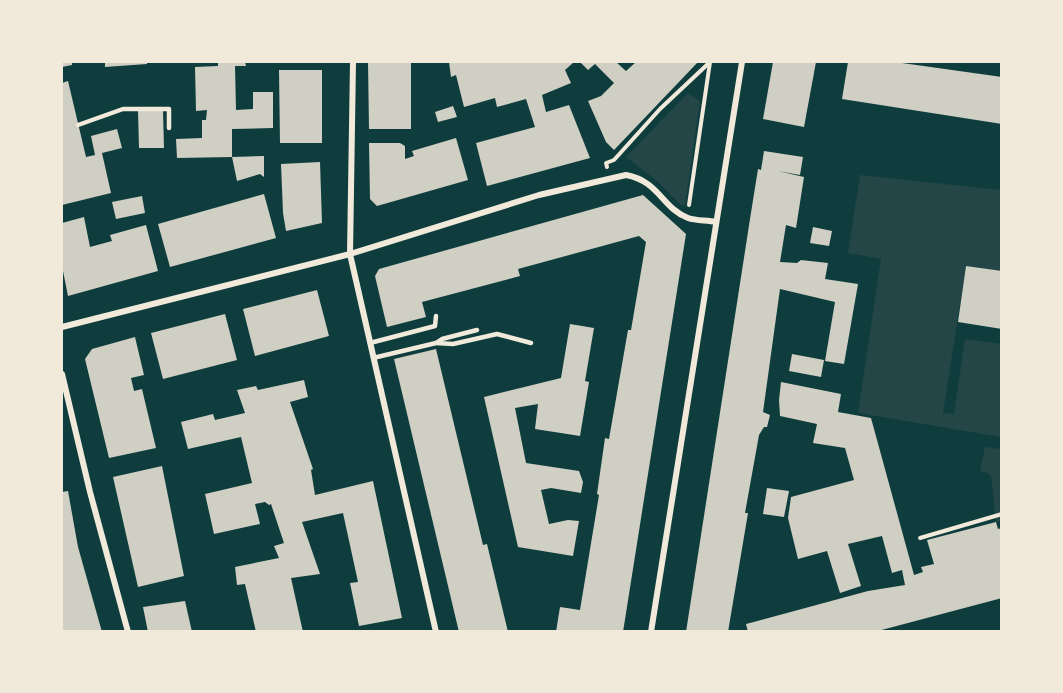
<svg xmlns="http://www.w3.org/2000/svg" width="1063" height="693" font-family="Ubuntu,sans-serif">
  <rect width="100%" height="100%" fill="#0f3d3e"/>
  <g fill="#244646">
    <path d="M688,93L700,101L685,206L681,205L656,180L626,157Z"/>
    <path d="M860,175L1001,190V271L966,266L943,413L954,414L965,339L1001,344V437L858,413L881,259L848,253Z"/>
    <path d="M985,447L1001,449V521L996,522L991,476L988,473L980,471Z"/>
  </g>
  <g fill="#cfcfc3">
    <path d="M62,62H72V65L62,67Z"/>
    <path d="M105,62H147V64L105,67Z"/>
    <path d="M218,62H245L246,66H235L236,110L253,109V92H273V128L232,129V157L177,158L176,139L202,138V120H206L207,110L196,111L195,67L218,66Z"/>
    <path d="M368,62H411V129H369Z"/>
    <path d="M449,62H574L565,70L571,83L542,95L546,112L569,105L590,158L487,186L476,143L535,127L526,99L497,107L495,98L464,107L456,75L451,77Z"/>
    <path d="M580,62H616L626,71L636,62H698L614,150L606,142L588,101L601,96L614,83L595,64L588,70Z"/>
    <path d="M773,62H816L804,127L763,119Z"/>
    <path d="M848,62H895L1002,77V124L842,99Z"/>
    <path d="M279,70H322V143H280Z"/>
    <path d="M68,81L86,157L95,155L91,136L117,129L122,148L102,153L111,193L62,205V83Z"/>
    <path d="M453,106L457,117L438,122L435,112Z"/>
    <path d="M138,111H163L164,148H139Z"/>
    <path d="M456,138L468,180L377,206L370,199L369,143H400L405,146V159L414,156L412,151Z"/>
    <path d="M764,151L803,157L800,175L778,171L804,177L796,228L786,225L780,262L797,263L801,260L828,263L825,279L858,284L844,364L825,361L835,302L780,289L763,412L770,415L767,427H764L759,435L745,513H748L728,632H686L750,219L758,169L761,170Z"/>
    <path d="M264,156V177L260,174L237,181L232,157Z"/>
    <path d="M320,162L322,223L286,231L283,213L281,164Z"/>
    <path d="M264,194L276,238L170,267L158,224Z"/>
    <path d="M643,195L686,234L623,632H556L560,607L580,610L599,495L597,494L605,438L609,439L628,330H631L646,242L639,236L518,269L520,276L422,302L426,317L387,327L375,276L379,269Z"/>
    <path d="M142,196L145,213L116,219L112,202Z"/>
    <path d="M84,217L90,247L112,241L110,235L146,225L158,271L68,296L62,266V223Z"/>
    <path d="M813,227L832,231L829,246L810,243Z"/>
    <path d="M966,266L1002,271V329L958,322Z"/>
    <path d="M317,290L329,336L255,356L243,309Z"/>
    <path d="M225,314L237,360L163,379L151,333Z"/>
    <path d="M570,324L594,328L585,381L589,382L580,436L535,429L538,404L515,408L526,463L579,471L583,482L581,493L551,488L541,490L549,524L568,520L579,521L573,556L518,547L484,397L561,378Z"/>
    <path d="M135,337L144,375L131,378L134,391L142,389L156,448L109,458L85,359L92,349Z"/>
    <path d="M436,349L483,545L487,544L508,632H459L394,359Z"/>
    <path d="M792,354L824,360L821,377L789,371Z"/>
    <path d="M304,380L308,397L290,402L313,469L311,470L315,495L373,481L402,618L359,626L350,583L358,582L343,513L302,522L320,574L291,578L303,632H256L245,584L237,585L235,567L279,558L274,546L284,543L271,504L269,505L265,502L255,504L260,524L214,534L205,494L252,483L241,437L188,449L181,422L213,414L215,420L245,413L237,390L256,386L258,390Z"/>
    <path d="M781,382L841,394L838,412L871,418L914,575L923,572L921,567L934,564L927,540L996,522L998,529L1002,528V598L874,632H748L746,624L868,591L905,585L902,570L892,573L882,536L848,544L861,586L840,593L827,551L798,559L788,518L791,497L854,480L845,448L813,443L817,424L780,416L779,400Z"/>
    <path d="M162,466L184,576L138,587L113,477Z"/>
    <path d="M767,488L789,491L784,517L763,514Z"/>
    <path d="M68,491L78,547L102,632H63L62,627V492Z"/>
    <path d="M185,601L192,632H148L143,607Z"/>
  </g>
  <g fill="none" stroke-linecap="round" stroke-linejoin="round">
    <g stroke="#f1e9da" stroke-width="4">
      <path d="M607,167L606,163L614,160L660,109L710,62"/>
      <path d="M689,205L710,62"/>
      <path d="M920,538L1002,514"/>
    </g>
    <g stroke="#f1e9da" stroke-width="4.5">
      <path d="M78,125L123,109H169V128"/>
      <path d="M370,343L435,326L436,316"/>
      <path d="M436,343L453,344L497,334L531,343"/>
      <path d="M373,358L436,343L442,339L477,330"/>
    </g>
    <g stroke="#f1e9da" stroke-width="6">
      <path d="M353,62L350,254L436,632"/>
      <path d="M62,327L350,254L539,195L626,175C659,181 662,208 688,218C696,221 707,220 716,222"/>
      <path d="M62,374L90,492L128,632"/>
      <path d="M651,632L742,62"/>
    </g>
  </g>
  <rect width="1063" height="693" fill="none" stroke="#f1e9da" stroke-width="126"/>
</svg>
